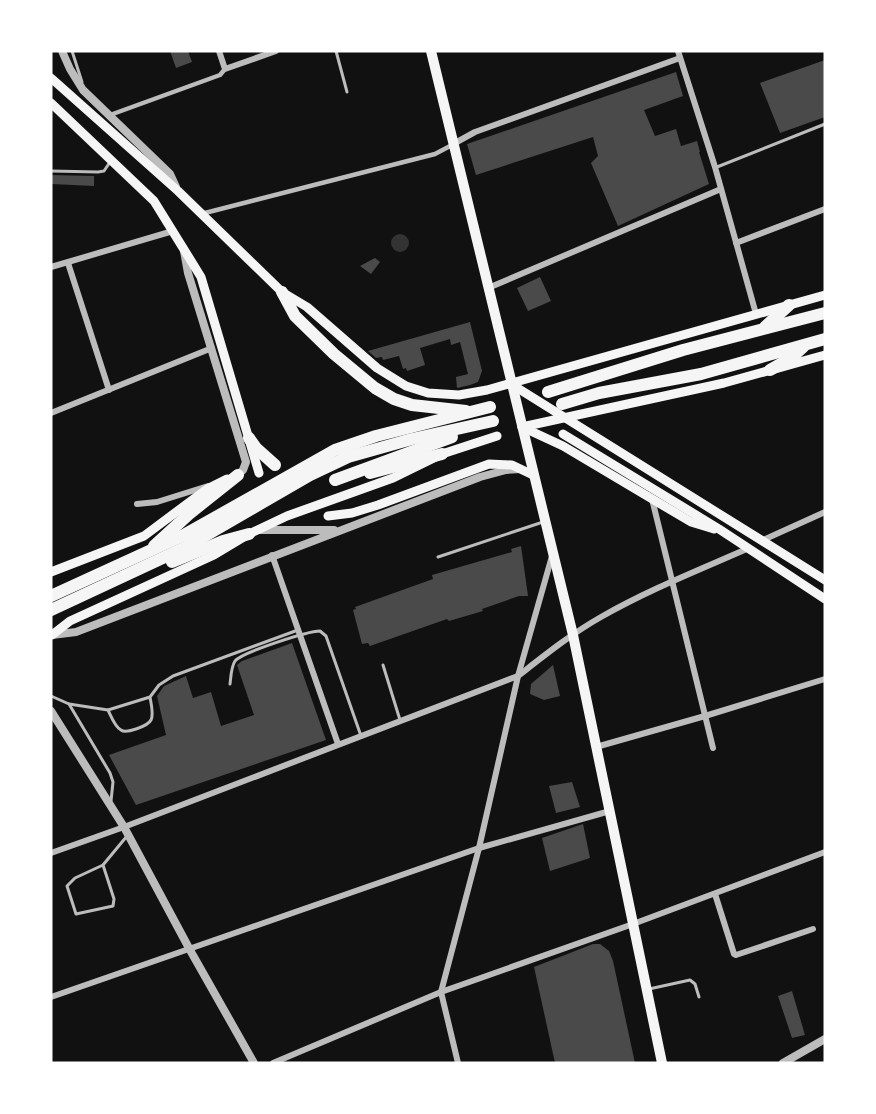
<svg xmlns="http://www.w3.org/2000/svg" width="876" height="1114" font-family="'Public Sans',sans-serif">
  <rect width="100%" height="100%" fill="#111"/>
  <circle fill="#333" cx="400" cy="243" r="9"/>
  <g fill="#4a4a4a">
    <path d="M170,51H188L192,62L176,68Z"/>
    <path d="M825,60V117L780,133L760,83Z"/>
    <path d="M676,72L683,96L644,110L655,136L676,129L681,146L697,141L700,152H699L709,184L618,226L591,163L598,156L593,137L476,175L467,144Z"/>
    <path d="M51,175L94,176V186L51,184Z"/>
    <path d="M375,258L380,262L371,274L360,266Z"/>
    <path d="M540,277L551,301L528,311L517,288Z"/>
    <path d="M470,322L482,371L478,382L470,385L457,388L456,377L468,374L460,342L451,345L450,339L420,348L425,365L407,371L406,368L403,369L399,356L383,360L382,357L376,358L368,351Z"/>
    <path d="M521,546L528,596H519L482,609L483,611L449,621L447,619L370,646L368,643L362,644L353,610L356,609L355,607L433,579L432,575L512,552L511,549Z"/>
    <path d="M292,643L326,740L136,805L109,755L166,735L157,696L164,686L186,676L193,698L211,692L221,726L254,715L237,665L242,661Z"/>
    <path d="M553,665L560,696L544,700L530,694L531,684Z"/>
    <path d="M572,782L580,807L556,813L549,786Z"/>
    <path d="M583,824L590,858L550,871L542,838Z"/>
    <path d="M593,944H600L609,951L613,961L635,1063H555L534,967Z"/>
    <path d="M792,991L805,1035L792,1038L778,996Z"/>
  </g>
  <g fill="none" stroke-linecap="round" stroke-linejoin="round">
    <g stroke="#bcbcbc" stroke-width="3">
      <path d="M72,51L82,82"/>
      <path d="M336,51L347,92"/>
      <path d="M717,167L825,124"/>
      <path d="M51,171L98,172L104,171L110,162"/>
      <path d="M438,557L543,522"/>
      <path d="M383,665L400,720"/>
      <path d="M230,684C231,677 231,667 235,661C243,652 308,631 320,631L326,636L361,736"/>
      <path d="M51,696L69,704L110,773L113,782L111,801"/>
      <path d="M150,697C151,703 154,714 151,720C148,726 126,734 121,730C115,727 111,716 108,710L150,697L159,685L173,676L298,630"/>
      <path d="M69,704L108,710"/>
      <path d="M103,865L114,899L113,906L76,914L67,886L75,878L103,865L127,836"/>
      <path d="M649,989L690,980L695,984L699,997"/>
    </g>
    <g stroke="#bcbcbc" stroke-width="4.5">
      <path d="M110,115L220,75L225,69"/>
      <path d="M201,214L435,154L452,145"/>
    </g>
    <g stroke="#bcbcbc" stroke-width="6">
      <path d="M219,51L225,69L276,51"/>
      <path d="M678,51L715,167L756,314"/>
      <path d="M455,143L475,132L680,58"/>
      <path d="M736,243L825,209"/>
      <path d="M68,263L109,390"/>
      <path d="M51,267L173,231"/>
      <path d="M488,288L721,189"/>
      <path d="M51,413L212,348"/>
      <path d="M652,499L713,748"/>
      <path d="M137,504L157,502L208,486"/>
      <path d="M763,540L825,512"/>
      <path d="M272,555L338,744"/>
      <path d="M596,747L705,716L825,679"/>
      <path d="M51,853L124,827L518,676C545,655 571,634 601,617C648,590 699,570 749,548"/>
      <path d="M715,894L734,954L736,955L813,929"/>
      <path d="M51,997L479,848L610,811"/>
      <path d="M273,1063L441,992L633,924L825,852"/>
      <path d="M458,1063L441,992L479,848L518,676L552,556"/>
    </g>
    <g stroke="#bcbcbc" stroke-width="8">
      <path d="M62,51L70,69L83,90L170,174L176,187"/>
      <path d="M184,251L188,273L246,462L243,470L238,475"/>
      <path d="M259,530H334"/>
      <path d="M52,635L76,632L480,477L506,470L520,469"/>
      <path d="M51,711L124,827L190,950L254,1063"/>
      <path d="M783,1063L825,1039"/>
    </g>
    <g stroke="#f5f5f5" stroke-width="9">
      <path d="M51,78L178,191L282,292L307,307L377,368L406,386L428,393L459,395L487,390L825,295"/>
      <path d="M51,103L154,201L201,277L259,473"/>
      <path d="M511,384L825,580"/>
      <path d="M522,427L724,383L825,355"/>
      <path d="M522,427L563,446L691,522L714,529"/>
      <path d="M563,434L719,529L825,599"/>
      <path d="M328,516L352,513L378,505L489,464L512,465L533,475"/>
      <path d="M51,572L144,536L207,489L227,479"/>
      <path d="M52,635L70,621L214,555L249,534L287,516L393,478L442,454L497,436"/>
    </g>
    <path stroke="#f5f5f5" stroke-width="10" d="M431,51L573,635L662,1063"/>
    <g stroke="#f5f5f5" stroke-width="12">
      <path d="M282,292L295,316L334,354L375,388L394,399L412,405L466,411"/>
      <path d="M765,327L789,305"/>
      <path d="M770,370L791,358L803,347"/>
      <path d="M548,392L683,350L825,313"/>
      <path d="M562,404L599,393L701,374L825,339"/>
      <path d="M249,438L256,448L275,465"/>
      <path d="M370,473L442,454"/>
      <path d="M335,480L452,437"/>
      <path d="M154,546L189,514L238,475"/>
      <path d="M172,562L223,541L249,534"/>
      <path d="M51,596L182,536L335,450L376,436L490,407"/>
      <path d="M51,610L184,548L310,475L348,457L412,439L493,421"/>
    </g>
  </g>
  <rect width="876" height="1114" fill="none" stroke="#ffffff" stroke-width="105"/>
</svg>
